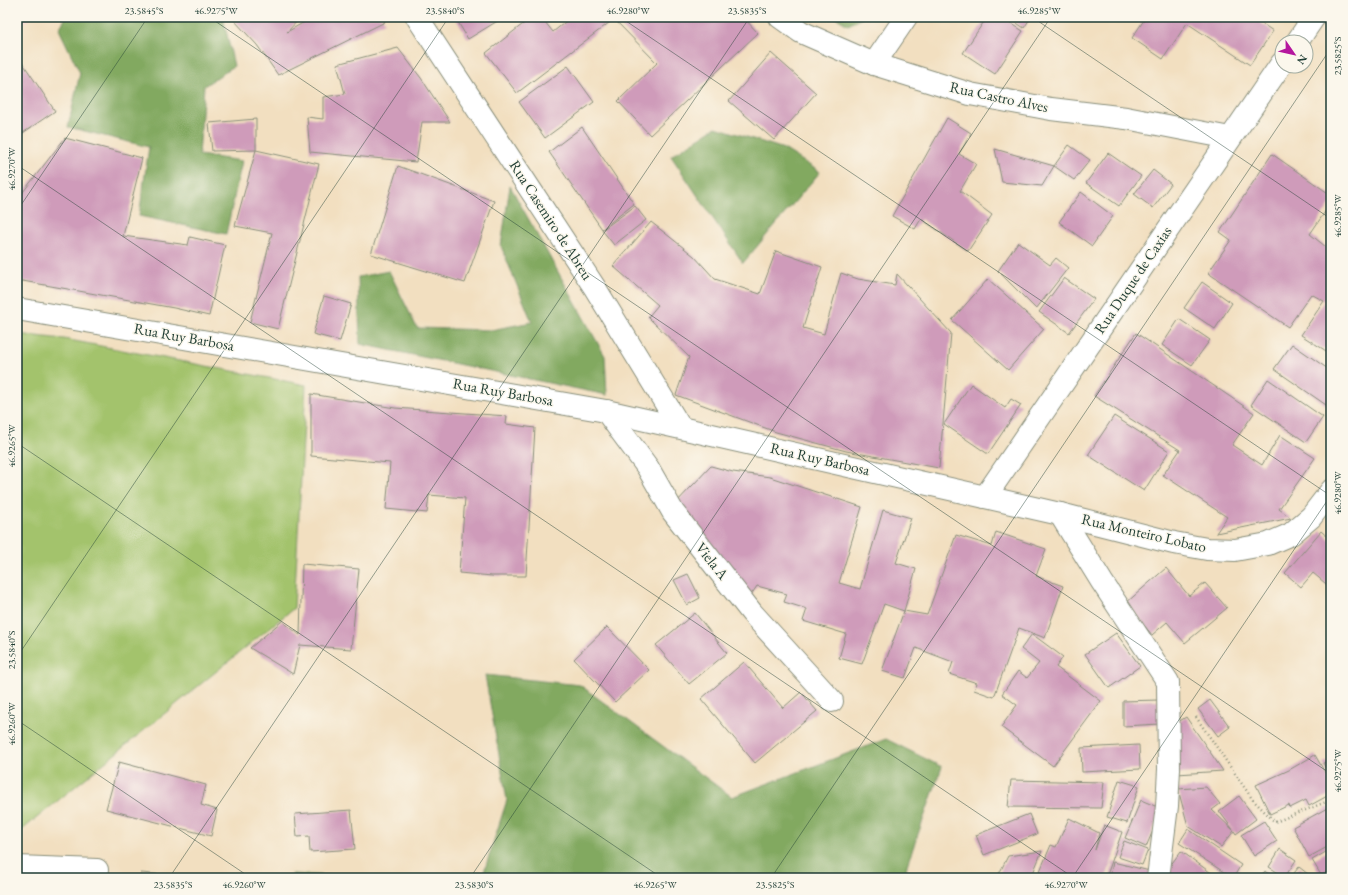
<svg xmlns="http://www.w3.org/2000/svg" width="1348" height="895" font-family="'EB Garamond',serif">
  <rect width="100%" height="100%" fill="#fbf7ec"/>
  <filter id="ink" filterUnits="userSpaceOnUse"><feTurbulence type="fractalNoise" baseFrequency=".025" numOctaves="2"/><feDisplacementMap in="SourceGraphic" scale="8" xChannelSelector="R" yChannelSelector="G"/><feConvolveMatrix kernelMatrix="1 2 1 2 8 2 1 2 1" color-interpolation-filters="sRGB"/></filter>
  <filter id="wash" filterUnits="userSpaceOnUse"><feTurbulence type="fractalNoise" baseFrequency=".012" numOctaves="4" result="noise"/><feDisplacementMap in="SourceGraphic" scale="16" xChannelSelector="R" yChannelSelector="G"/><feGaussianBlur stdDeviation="0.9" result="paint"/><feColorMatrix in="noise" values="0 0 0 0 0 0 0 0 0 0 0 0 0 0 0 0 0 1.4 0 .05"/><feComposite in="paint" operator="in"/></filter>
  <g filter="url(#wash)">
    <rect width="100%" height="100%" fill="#f2dfc0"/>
    <path fill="#f7cfd0" d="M17,17H33L17,27Z"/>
    <path fill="#a3c36c" stroke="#618050" d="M17,334L64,339L306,385L294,608L17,834Z"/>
    <g fill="#82a960" stroke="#50734a">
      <path d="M66,17H223L234,66L204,86L199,155L242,161L226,234L139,216L149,147L68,127L80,73L59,29Z"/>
      <path d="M835,17H864L848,25Z"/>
      <path d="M716,127L784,149L820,172L743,263L671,156Z"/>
      <path d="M510,186L605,356L607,395L360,344L358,277L389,271L417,328L491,330L532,322L501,246Z"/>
      <path d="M485,675L580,685L732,797L886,739L942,767L907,865L905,878H482L507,800Z"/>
      <path d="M292,874L377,878H294Z"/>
    </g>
    <g id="blocks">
      <g fill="#cf9bba">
        <path d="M236,17H301L287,32L313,17H382L385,22L278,75L257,45L234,20Z"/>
        <path d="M455,17H504L468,39Z"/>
        <path d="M532,17H541L553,32L569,19L568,17H743L758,33L650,135L618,101L657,63L614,19L517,93L486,53Z"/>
        <path d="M987,17H1001L1023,31L995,74L963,53Z"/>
        <path d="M1008,17H1031L1024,28Z"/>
        <path d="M1146,17H1252L1273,31L1250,65L1187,23L1163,59L1132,38Z"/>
        <path d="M398,48L421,78L450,122H422L416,162L310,152L307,117L323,119V97L345,94L337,64Z"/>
        <path d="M771,53L816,93L774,140L729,101Z"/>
        <path d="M22,62L55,111L17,137V66Z"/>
        <path d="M568,66L594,102L545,138L519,102Z"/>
        <path d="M947,118L971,133L959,154L976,164L960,191L992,215L968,251L921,219L915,229L892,216Z"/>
        <path d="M256,119V150L319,164L278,329L250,322L272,233L235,226L256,150L212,151L209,123Z"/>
        <path d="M582,127L634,204L602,229L549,152Z"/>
        <path d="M65,138L142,158L123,236L188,245L190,237L225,245L209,316L174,308L17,280V212L23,192Z"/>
        <path d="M1069,145L1090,160L1074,180L1054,166Z"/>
        <path d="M995,149L1054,166L1042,186L1002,182Z"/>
        <path d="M1108,153L1141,176L1119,206L1086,183Z"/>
        <path d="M1272,154L1331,195V203L1310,234L1331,251V354L1301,335L1324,301L1311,294L1288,327L1208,273L1231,240L1220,232Z"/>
        <path d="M398,166L494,201L465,283L371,254Z"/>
        <path d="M1153,170L1171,184L1153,208L1134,194Z"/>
        <path d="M1081,192L1113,216L1092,246L1059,222Z"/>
        <path d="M635,206L646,220L614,245L602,230Z"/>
        <path d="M651,222L694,256L715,279L760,294L776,251L822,267L803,328L824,334L841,273L858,279L895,285L897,274L951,333L939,468L846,451L776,432L676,395L689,357L648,317L658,305L613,266Z"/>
        <path d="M1018,242L1050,265L1056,258L1068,268L1036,309L998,271Z"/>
        <path d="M1064,278L1094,299L1069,333L1039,312Z"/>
        <path d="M988,279L1044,329L1008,370L952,320Z"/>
        <path d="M1202,282L1232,303L1215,329L1184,308Z"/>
        <path d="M324,296L351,304L340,341L313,334Z"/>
        <path d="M1179,319L1210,340L1192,365L1162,345Z"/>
        <path d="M1136,333L1254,413L1232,445L1262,465L1280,435L1315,458L1279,509L1291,518L1216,533L1227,517L1163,475L1180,450L1094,396Z"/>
        <path d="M1292,344L1331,371V404L1329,407L1274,369Z"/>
        <path d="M1268,379L1323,417L1306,442L1251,405Z"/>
        <path d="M971,384L1005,408L1011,399L1021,405L988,454L944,424Z"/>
        <path d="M311,394L395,408L507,416L506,424L535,428L526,576H492L459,573L465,498L429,495L427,513L386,509L390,463L311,456Z"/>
        <path d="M1114,416L1169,451L1144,491L1088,455Z"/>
        <path d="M711,466L733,472L770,477L862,507L839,583L860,589L883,510L911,518L896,563L916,569L904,611L884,604L862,664L839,658L846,634L803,621L807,609L784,602L787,594L757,586L749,598L673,506Z"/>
        <path d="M1321,531L1331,540V588L1313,573L1301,587L1285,573Z"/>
        <path d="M996,532L1046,549L1036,576L1063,586L1045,638L1019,628L994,697L974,690L977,683L949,674L953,662L916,648L905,678L882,671L904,611L927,615L956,535L992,546Z"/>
        <path d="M302,564L359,569L351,649L300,645L293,674L250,648L282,621L300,635Z"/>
        <path d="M1166,568L1189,596L1205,583L1227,608L1185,643L1167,622L1152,635L1126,603Z"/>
        <path d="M688,574L700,598L687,605L674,580Z"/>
        <path d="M695,613L727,653L689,684L656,645Z"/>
        <path d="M607,627L649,670L615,702L574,659Z"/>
        <path d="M1116,633L1140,666L1109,688L1085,654Z"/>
        <path d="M1032,634L1063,657L1056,667L1101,701L1053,766L1001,727L1017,705L1002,694L1018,671L1027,678L1039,663L1021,649Z"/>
        <path d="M744,662L783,708L801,692L817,711L755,763L701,699Z"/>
        <path d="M1158,700L1160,724L1123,726V701Z"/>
        <path d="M1210,700L1230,727L1218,736L1198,709Z"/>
        <path d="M1186,717L1223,771L1177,774L1175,724Z"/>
        <path d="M1139,745L1140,769L1082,772L1081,748Z"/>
        <path d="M1315,755L1331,783V794L1309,806L1306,800L1290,808L1289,805L1270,814L1256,785L1289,770Z"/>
        <path d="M1331,760V780L1323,763Z"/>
        <path d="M119,762L206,785L201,805L217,810L211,836L106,809Z"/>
        <path d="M1011,780L1104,782L1101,808L1008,807Z"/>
        <path d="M1119,780L1139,786L1127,823L1107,817Z"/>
        <path d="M1206,787L1220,804L1212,810L1234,831L1219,811L1239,796L1256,819L1236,834L1234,831L1221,847L1188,826L1178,789Z"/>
        <path d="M1141,800L1162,809L1146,847L1125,838Z"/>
        <path d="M1329,807L1331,810V845L1309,857L1293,827Z"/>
        <path d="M351,810L355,849L310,852L309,836L297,837L295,814Z"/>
        <path d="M1029,814L1037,834L984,855L976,835Z"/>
        <path d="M1069,818L1099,833L1095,850L1104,825L1122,832L1106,878L1084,876V878H1037L1051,845L1056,847Z"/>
        <path d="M1264,821L1277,841L1254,856L1241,835Z"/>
        <path d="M1188,829L1241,865L1233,878L1179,843Z"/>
        <path d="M1124,841L1148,850L1142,865L1118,857Z"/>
        <path d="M1280,849L1296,860L1285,877L1269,867Z"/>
        <path d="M1331,849V870L1321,875L1312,860Z"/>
        <path d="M1042,851L1031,878H997L1008,856Z"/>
        <path d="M1181,851L1218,878H1178L1167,870Z"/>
        <path d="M1113,862L1154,872L1153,878H1110Z"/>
        <path d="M1299,867L1313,878H1290Z"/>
        <path d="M1265,871L1273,878H1259Z"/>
        <path d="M141,873L186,877V878H140Z"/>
      </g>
    </g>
  </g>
  <g filter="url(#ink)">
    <use href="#blocks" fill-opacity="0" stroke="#888e7a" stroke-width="1"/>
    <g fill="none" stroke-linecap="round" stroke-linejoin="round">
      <defs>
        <g id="street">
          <path d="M417,17L595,288L680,427"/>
          <path d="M780,17L801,32L874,64L970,94L1051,109L1126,118L1230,138"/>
          <path d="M1297,42L1314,17"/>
          <path d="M874,64L906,17"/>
          <path d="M17,309L606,411L1060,514L1174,543L1207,549L1235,550L1268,544L1291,534L1311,517L1331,491"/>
          <path d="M606,411L648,468L673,512L752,613L832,701"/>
          <path d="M985,497L1282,63"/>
          <path d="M1060,514L1102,582L1168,682L1169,769L1167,806L1158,878"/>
          <path d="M17,867L97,870"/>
        </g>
      </defs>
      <use href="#street" stroke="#888e7a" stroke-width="24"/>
      <path stroke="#888e7a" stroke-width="2.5" stroke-dasharray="1 3" stroke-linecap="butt" d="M1196,717L1253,800L1275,822L1331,800"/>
      <use href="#street" stroke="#fff" stroke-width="22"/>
    </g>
  </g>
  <path fill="none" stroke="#1f3d34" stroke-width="1" stroke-opacity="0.45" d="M209,17L1331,774M620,17L1331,496M1032,17L1331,219M17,165L1074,878M17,211L148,17M17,443L662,878M17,657L449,17M17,720L251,878M169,878L750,17M470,878L1051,17M771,878L1331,48M1072,878L1331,495"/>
  <g text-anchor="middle" stroke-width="3" stroke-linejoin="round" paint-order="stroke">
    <g font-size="15" fill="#1f3d34" stroke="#fbf7ec">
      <text transform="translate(999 97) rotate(12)" y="5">Rua Castro Alves</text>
      <text transform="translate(551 220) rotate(57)" y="5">Rua Casemiro de Abreu</text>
      <text transform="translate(1133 280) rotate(-56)" y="5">Rua Duque de Caxias</text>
      <text transform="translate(184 337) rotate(10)" y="5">Rua Ruy Barbosa</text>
      <text transform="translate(503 392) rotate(10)" y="5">Rua Ruy Barbosa</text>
      <text transform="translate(820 459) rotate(13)" y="5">Rua Ruy Barbosa</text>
      <text transform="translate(1144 533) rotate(13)" y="5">Rua Monteiro Lobato</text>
      <text transform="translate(712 561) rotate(52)" y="5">Viela A</text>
    </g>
  </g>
  <rect width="1348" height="895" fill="none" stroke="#fbf7ec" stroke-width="44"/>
  <g transform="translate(1294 54) rotate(124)"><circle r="19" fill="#fbf7ec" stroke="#a3ada2"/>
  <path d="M0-3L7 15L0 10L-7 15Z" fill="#b5179e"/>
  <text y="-6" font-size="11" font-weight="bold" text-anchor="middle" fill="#1f3d34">N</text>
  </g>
  <rect x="22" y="22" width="1304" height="851" fill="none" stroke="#1f3d34" stroke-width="1.5"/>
  <g font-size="10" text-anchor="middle" fill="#1f3d34">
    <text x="144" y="14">23.5845°S</text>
    <text x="216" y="14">46.9275°W</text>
    <text x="445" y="14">23.5840°S</text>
    <text x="628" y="14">46.9280°W</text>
    <text x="747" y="14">23.5835°S</text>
    <text x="1039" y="14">46.9285°W</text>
    <text transform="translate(1337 56) rotate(-90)" y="4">23.5825°S</text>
    <text transform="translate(11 169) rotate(-90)" y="4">46.9270°W</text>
    <text transform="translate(1337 216) rotate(-90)" y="4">46.9285°W</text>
    <text transform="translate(11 446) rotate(-90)" y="4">46.9265°W</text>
    <text transform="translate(1337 493) rotate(-90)" y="4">46.9280°W</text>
    <text transform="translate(11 650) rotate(-90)" y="4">23.5840°S</text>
    <text transform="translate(11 724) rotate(-90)" y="4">46.9260°W</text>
    <text transform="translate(1337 771) rotate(-90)" y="4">46.9275°W</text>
    <text x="173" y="888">23.5835°S</text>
    <text x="244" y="888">46.9260°W</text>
    <text x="474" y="888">23.5830°S</text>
    <text x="655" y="888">46.9265°W</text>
    <text x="775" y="888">23.5825°S</text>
    <text x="1066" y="888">46.9270°W</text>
  </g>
</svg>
